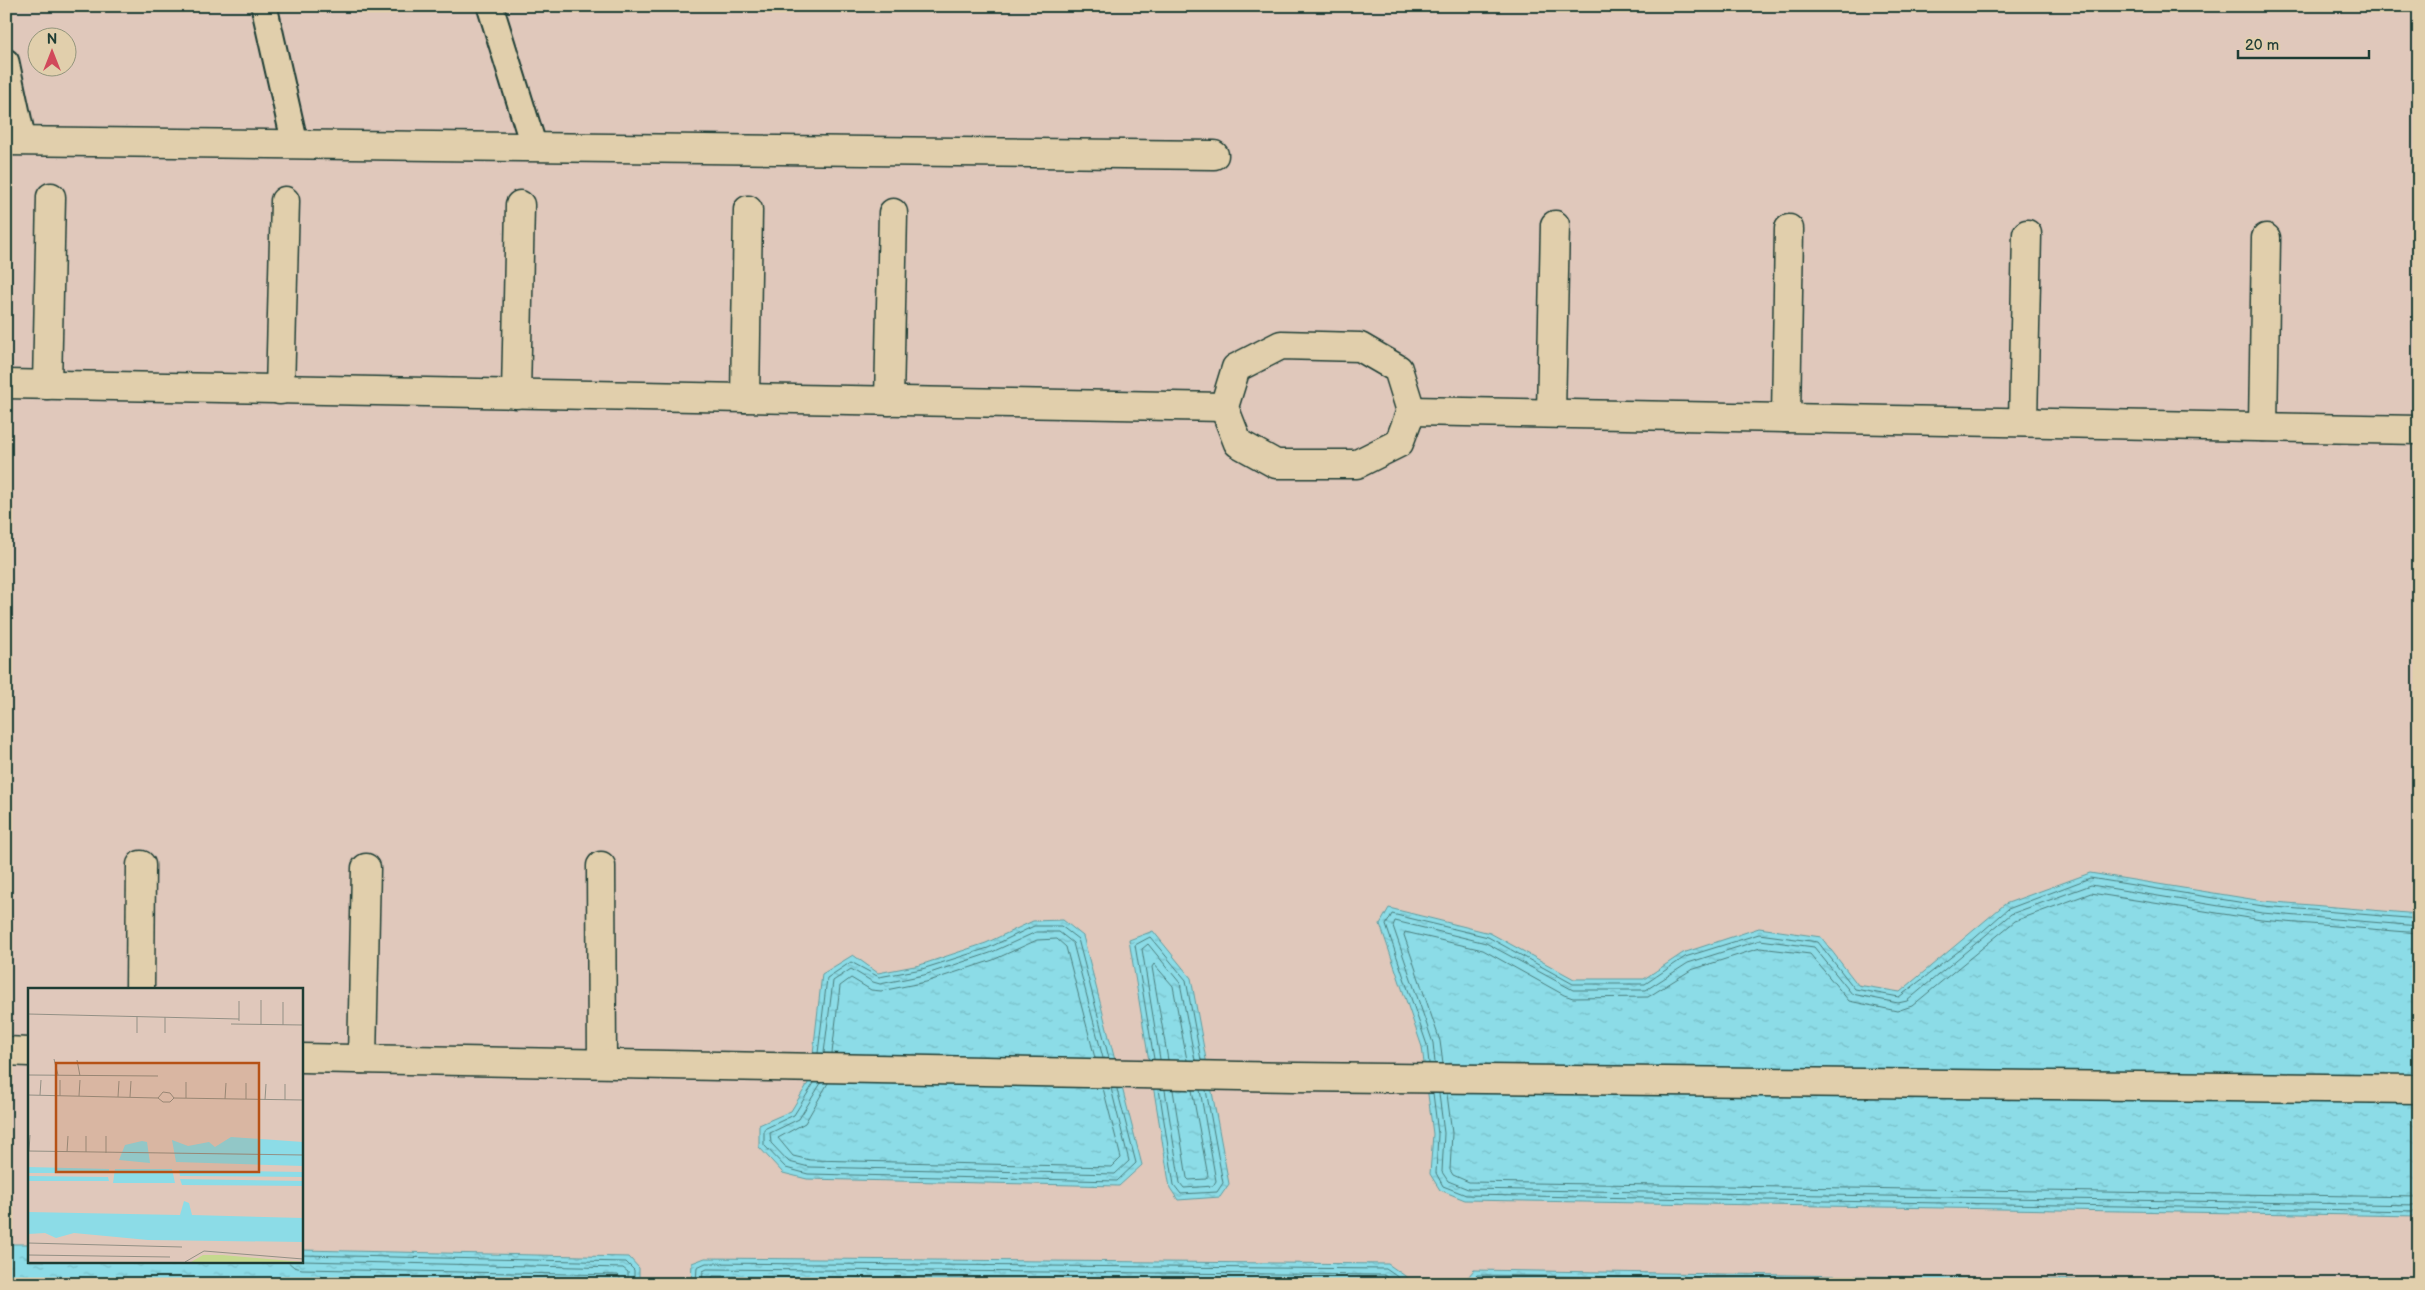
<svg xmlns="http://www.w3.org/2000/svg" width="2425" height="1290" font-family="'Balsamiq Sans',sans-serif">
  <defs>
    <pattern id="water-ripples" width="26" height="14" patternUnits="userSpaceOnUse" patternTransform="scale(1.25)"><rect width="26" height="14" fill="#8cdce7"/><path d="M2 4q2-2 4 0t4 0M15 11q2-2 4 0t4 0" fill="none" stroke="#78bec7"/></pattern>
  </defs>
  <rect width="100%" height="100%" fill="#e0c8bb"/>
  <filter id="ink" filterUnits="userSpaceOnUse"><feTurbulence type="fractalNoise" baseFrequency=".02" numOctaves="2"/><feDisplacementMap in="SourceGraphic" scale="10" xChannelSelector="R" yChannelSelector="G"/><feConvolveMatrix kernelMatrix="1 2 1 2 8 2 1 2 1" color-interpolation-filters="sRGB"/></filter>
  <g filter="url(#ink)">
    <g fill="url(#water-ripples)" stroke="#609c9f">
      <path d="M2090,873L2263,901L2419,914V1216L1465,1200L1440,1190L1430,1174L1433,1134L1422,1047L1380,924L1389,908L1490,933L1574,979H1644L1683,953L1759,928L1821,937L1858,985L1900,992L2005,904Z"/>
      <path d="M1063,920L1083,936L1142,1165L1119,1186L807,1179L783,1173L759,1147V1125L791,1111L810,1080L822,974L853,955L878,973L920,965L986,943L1033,921Z"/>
      <path d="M1153,931L1191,978L1229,1184L1220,1197L1178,1200L1170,1188L1129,940Z"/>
      <path d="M6,1244H29V1261H301V1250L629,1257L639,1268V1284H6Z"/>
      <path d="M705,1258L1388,1264L1408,1278V1284H691L692,1263Z"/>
      <path d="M1474,1270L2356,1284H1462Z"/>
    </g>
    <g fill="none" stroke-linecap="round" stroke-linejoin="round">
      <g stroke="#4b7d7c" stroke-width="1">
        <path d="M818,1053L827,978L851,962L879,977L922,969L988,948L1034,926H1061L1078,939L1109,1058"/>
        <path d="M824,1053L833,981L851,969L873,982L880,984L924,975L990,953L1036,932H1059L1073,943L1103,1058"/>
        <path d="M832,1053L840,986L851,978L871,990L881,991L926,982L993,960L1037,940L1057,939L1066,947L1095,1058"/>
        <path d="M1154,1059L1135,945L1150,937L1186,980L1201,1060"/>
        <path d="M1160,1059L1142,949L1148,944L1180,983L1195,1060"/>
        <path d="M1168,1060L1152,967L1154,964L1173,986L1187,1060"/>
        <path d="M1429,1063L1427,1045L1386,925L1392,914L1488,937L1573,984H1645L1685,957L1759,934L1818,942L1855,989L1899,997L1968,944L2008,909L2090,878L2263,906L2419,919"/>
        <path d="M1435,1063L1433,1043L1393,926L1395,921L1486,943L1573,990H1646L1688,963L1760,940L1814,947L1852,994L1898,1003L1907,1001L2011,914L2091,885L2262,913L2419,926"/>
        <path d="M1443,1064L1440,1041L1404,935L1405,932L1483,950L1564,995L1573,998L1648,997L1691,970L1760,948L1810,954L1849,1001L1897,1011L1912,1006L2015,921L2091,893L2261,920L2419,933"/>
        <path d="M814,1083L794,1115L764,1129V1145L786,1168L808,1174L1117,1181L1136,1163L1117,1089"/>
        <path d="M821,1083L799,1119L770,1133L771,1143L789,1162L809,1167L1115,1174L1129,1161L1111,1088"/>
        <path d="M828,1083L805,1123L778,1138L793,1156L810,1160L1112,1167L1121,1158L1103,1088"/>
        <path d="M1159,1089L1174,1185L1181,1194L1217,1192L1223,1183L1206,1090"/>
        <path d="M1165,1090L1180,1183L1184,1188L1213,1186L1216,1181L1200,1090"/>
        <path d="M1173,1090L1187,1178L1189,1180L1206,1179L1208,1176L1192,1090"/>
        <path d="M1433,1093L1438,1134L1436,1173L1443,1186L1466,1195L2419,1211"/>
        <path d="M1439,1094L1444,1133L1442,1172L1448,1181L1468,1189L2419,1205"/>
        <path d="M1447,1094L1452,1133L1450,1170L1453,1175L1469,1182L2419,1197"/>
        <path d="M301,1255L626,1262L634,1270V1284"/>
        <path d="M287,1261L294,1267L302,1269L618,1275L620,1277V1284"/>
        <path d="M301,1261L623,1268L628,1272V1284"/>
        <path d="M696,1284L697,1267L706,1263L1386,1269L1402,1280L1403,1284"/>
        <path d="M702,1284L703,1271L707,1269L1384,1275L1396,1284"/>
        <path d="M710,1284L713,1276L1383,1284"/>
        <path d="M1468,1284L1477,1275L2038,1284"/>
        <path d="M1477,1284L1480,1281L1641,1284"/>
      </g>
      <defs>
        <g id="service">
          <path d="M264,6L295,144"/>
          <path d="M490,6L534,147"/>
          <path d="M6,62L23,141"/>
        </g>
        <g id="minor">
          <path d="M6,141L1214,155"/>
          <path d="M1281,345L1360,347L1398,369L1411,411L1399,443L1357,464H1276L1238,443L1224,407L1236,368Z"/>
          <path d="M6,384L1224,407"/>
          <path d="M47,385L51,197"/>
          <path d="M280,390L285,201"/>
          <path d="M516,394L520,205"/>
          <path d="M745,398L748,210"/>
          <path d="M889,401L893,213"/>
          <path d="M1411,411L2419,430"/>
          <path d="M1551,413L1555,225"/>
          <path d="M1786,418L1789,229"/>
          <path d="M2023,422L2027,234"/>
          <path d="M2263,427L2266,238"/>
          <path d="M601,866L602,1063"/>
          <path d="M140,989L141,865"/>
          <path d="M6,1051L29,1052"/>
          <path d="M301,1058L1295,1077L2419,1089"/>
          <path d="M362,1059L366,868"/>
        </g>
      </defs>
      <use href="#service" stroke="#1f3d34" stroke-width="29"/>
      <use href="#minor" stroke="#1f3d34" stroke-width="31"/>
      <use href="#service" stroke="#e1cfac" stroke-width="25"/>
      <use href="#minor" stroke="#e1cfac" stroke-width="28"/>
    </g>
  </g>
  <g transform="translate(28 988)">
    <rect width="275" height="275" fill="#e0c8bb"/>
    <path d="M175,267H194L275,274H163Z" fill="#c5d98e"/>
    <path d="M203,149L275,154V178L148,174L144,152L160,158L181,154L187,159ZM114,153L119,154L122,175L91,172L97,157ZM0,179L81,181V185H0ZM87,181H144L147,195H85ZM151,182L275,184V189L152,188ZM0,188L80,189L81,193H0ZM152,191L275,193V198L154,197ZM156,213L161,215L164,227L275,230V254L120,252L46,245L28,250L17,245L0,246V224L152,227Z" fill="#8cdce7"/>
    <path fill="none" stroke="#939085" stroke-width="1" d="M0,26L211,31M211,33V13M203,36L275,37M233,37V12M255,37V14M109,45V28M137,45V29M26,71L30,87M49,72L52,88M0,87L130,88M0,107L130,110M12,107L13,92M32,108V92M51,108L52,92M90,109L91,93M102,109L103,93M146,110L142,105L135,104L130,110L135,114H142L146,110L275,112M158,110V94M197,111L198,95M218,111V95M237,112L238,96M257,112V96M78,148V165M0,163L275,167M1,163L2,147M39,164L40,148M58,164V148M0,255L154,259M0,267L142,269M157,274L176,263L275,271"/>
    <path fill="#b65216" fill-opacity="0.15" stroke="#b65216" stroke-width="2.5" d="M28,75H231V184H28Z"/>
    <rect width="275" height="275" fill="none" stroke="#1f3d34" stroke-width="2.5"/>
  </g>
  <rect width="2425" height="1290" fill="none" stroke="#e1cfac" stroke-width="25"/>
  <rect x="12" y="12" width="2400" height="1265" fill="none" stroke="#1f3d34" stroke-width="2" filter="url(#ink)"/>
  <g transform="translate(52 52)"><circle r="24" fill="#e1cfac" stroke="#93957c"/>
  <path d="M0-4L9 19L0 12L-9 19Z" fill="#d1495b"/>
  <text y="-8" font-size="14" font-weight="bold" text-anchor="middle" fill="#1f3d34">N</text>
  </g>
  <path d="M2238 50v8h131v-8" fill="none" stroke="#1f3d34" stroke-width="2.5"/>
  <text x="2245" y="50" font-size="15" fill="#1f3d34" stroke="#e1cfac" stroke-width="4" paint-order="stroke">20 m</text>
</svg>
